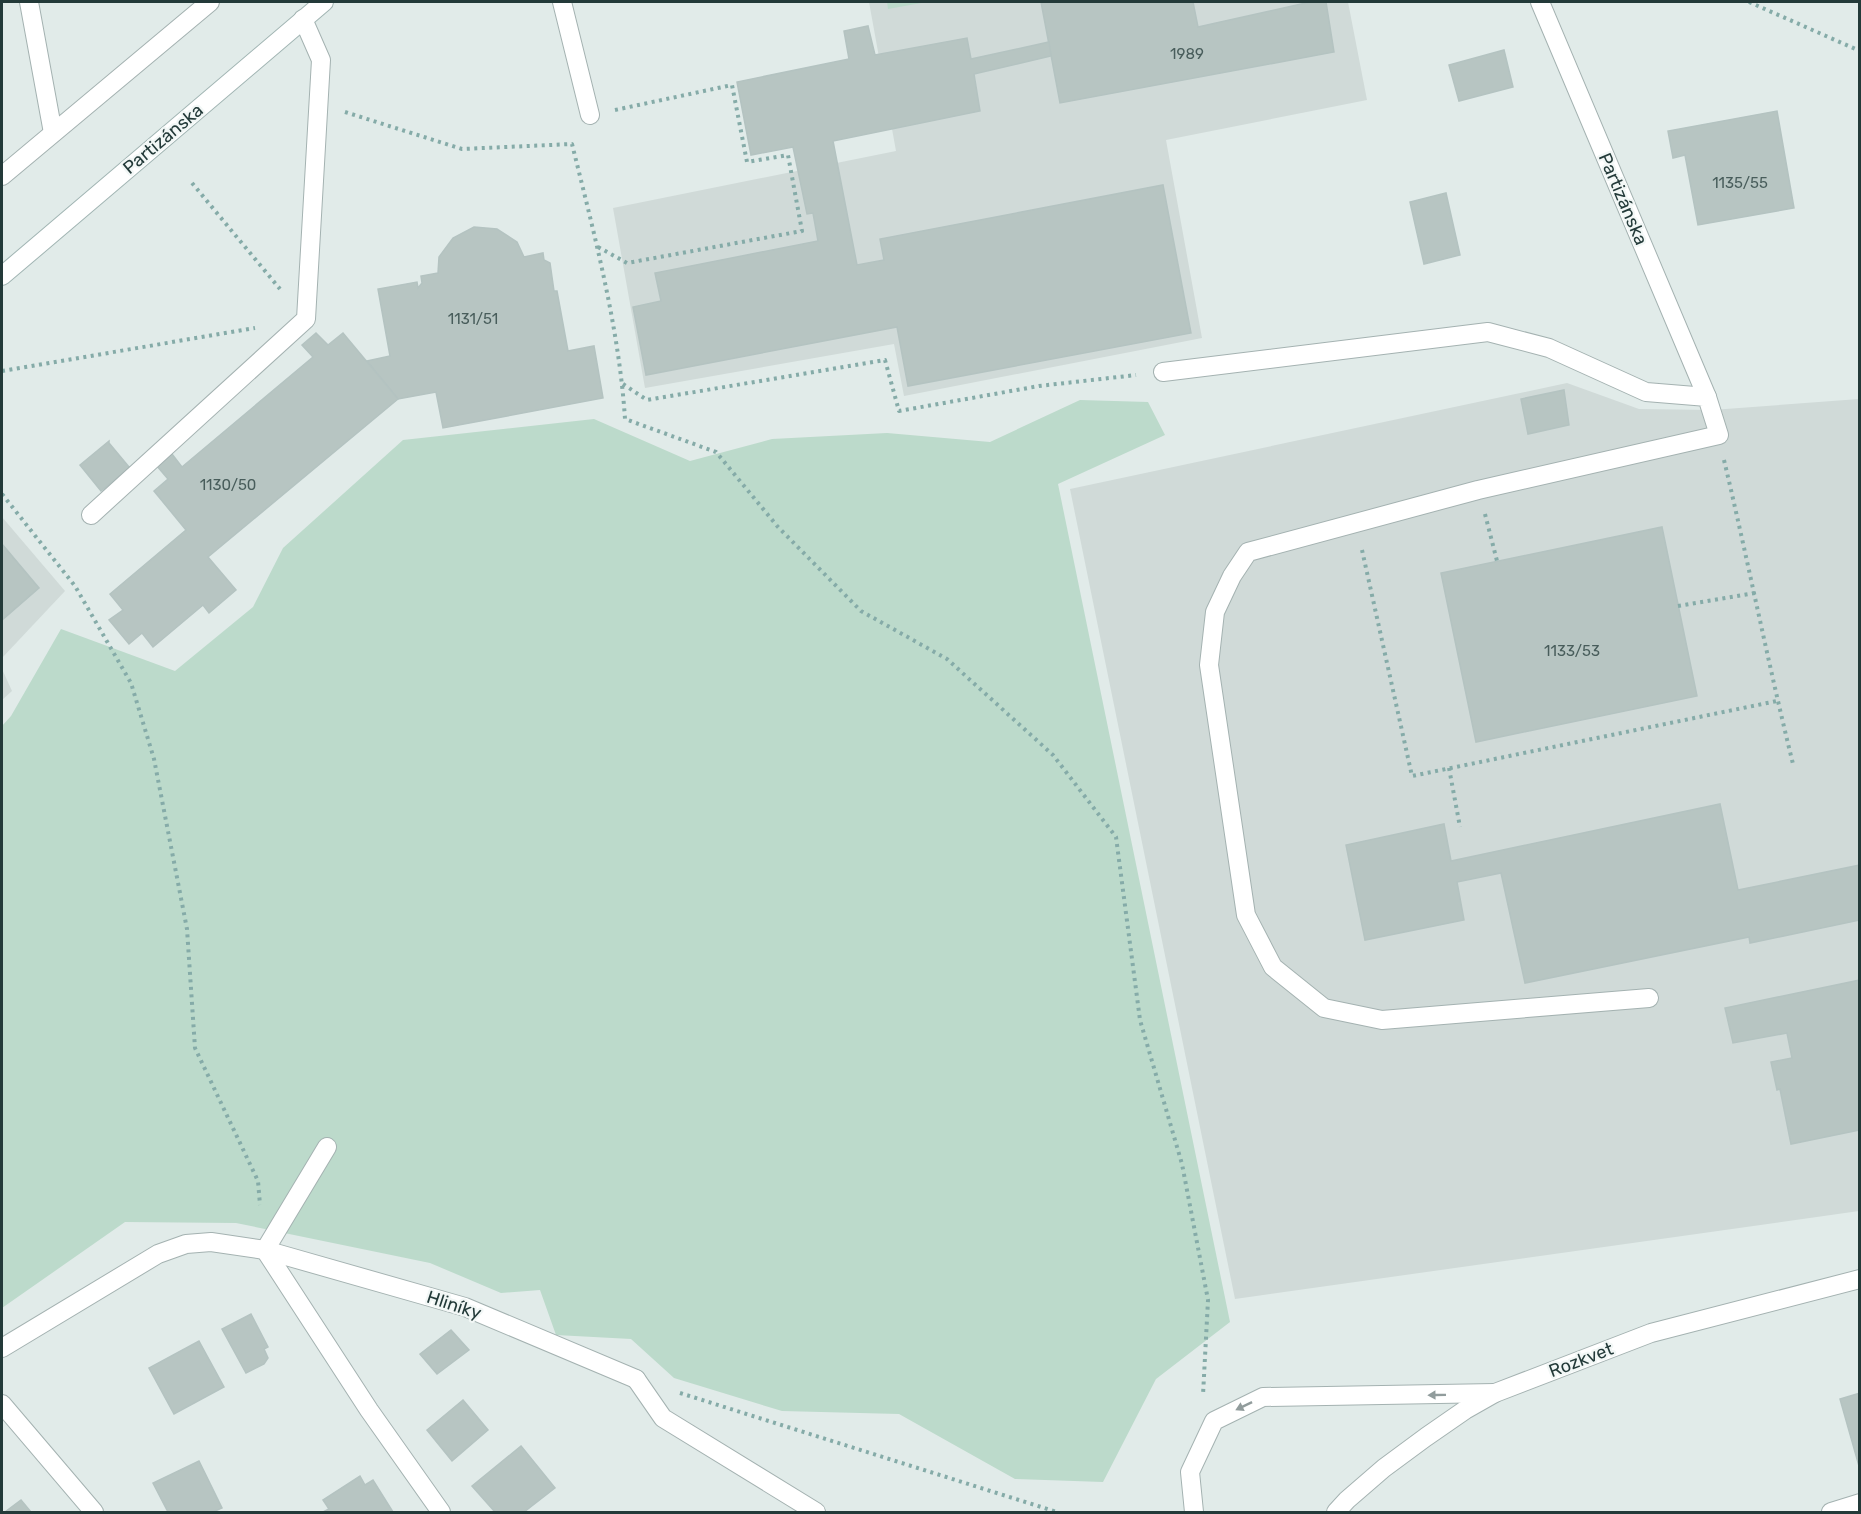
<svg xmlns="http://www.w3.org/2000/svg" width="1861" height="1514" font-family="Rubik,sans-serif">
  <rect width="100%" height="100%" fill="#e1ebe9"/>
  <g fill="#d0dad8">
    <path d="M869,2H1348L1367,100L1166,140L1202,338L904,396L894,344L645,388L613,208L896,151Z"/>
    <path d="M1567,383L1639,409L1712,410L1859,399V1211L1235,1299L1070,489Z"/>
    <path d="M2,517L65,591L2,658Z"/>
    <path d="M2,669L12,691L2,700Z"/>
  </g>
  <g fill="#bcdacb">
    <path d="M887,2H927L888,9Z"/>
    <path d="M1080,400L1148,402L1165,435L1058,484L1230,1322L1156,1379L1103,1482L1015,1479L899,1414L782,1411L674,1378L631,1339L556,1335L540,1290L501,1293L430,1263L236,1223L125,1222L2,1308V726L11,716L61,629L175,671L253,607L283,548L403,440L594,419L690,461L772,439L887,433L990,442Z"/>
  </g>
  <g fill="#b7c5c2" stroke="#b4c3c1" stroke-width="1.5">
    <path d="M1041,2H1193L1198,27L1310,2H1326L1334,52L1060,103Z"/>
    <path d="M868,26L875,55L967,38L971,59L1049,42L1051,56L974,74L980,111L833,141L857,265L884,260L880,239L1163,185L1191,333L908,386L897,327L646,375L633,307L661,301L655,273L818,241L813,213L807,214L793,147L751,155L737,82L849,59L844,31Z"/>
    <path d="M1504,50L1513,87L1459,101L1449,65Z"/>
    <path d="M1777,111L1794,208L1698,225L1685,155L1673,158L1668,131Z"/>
    <path d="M1446,193L1460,255L1424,264L1410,202Z"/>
    <path d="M474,227L497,229L517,242L524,257L543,253L544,260L550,263L554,291H557L568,351L594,346L603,398L443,428L436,392L398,399L367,361L390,356L378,289L417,282L418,288L422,283L421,276L438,273L439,257L453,238Z"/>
    <path d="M316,333L328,345L343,333L398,399L208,557L236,590L209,613L203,605L153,647L142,633L129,644L109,620L123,610L110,594L186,530L154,491L168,479L157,466L172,454L182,467L313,357L302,345Z"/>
    <path d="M1564,390L1569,425L1528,434L1521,399Z"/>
    <path d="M109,441V443L129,467H131L101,491L80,465Z"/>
    <path d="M1662,527L1697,696L1476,742L1441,573Z"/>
    <path d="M2,544L39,588L2,620Z"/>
    <path d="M1720,804L1738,890L1860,865V920L1750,943L1749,937L1525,983L1501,873L1457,882L1464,920L1365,940L1346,845L1444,824L1451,861Z"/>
    <path d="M1860,980V1130L1791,1144L1780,1089L1777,1090L1771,1062L1792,1058L1787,1033L1733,1043L1725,1008Z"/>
    <path d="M251,1314L268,1347L264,1349L268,1358L264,1364L246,1373L222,1329Z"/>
    <path d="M451,1330L469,1350L437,1374L420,1354Z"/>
    <path d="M199,1341L224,1387L174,1414L149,1368Z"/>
    <path d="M1860,1393V1466H1859L1840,1399Z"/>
    <path d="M463,1400L488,1430L452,1461L427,1430Z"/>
    <path d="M521,1446L555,1488L524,1512H495L472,1486Z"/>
    <path d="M199,1461L222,1508L213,1512H168L153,1483Z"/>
    <path d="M360,1476L365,1485L373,1480L393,1512H323L329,1509L323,1500Z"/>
    <path d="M21,1500L31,1512H5Z"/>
  </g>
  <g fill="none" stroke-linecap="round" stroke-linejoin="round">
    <defs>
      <g id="service">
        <path d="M29,2L53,133"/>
        <path d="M562,2L590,115"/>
        <path d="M2,176L210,2"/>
        <path d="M1163,372L1488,332L1549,348L1646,392L1707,397L1719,435L1478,490L1248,552L1232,576L1215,612L1209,665L1246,915L1273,967L1324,1008L1382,1020L1649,998"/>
        <path d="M91,515L306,319L321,60L303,19"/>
        <path d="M265,1250L327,1147"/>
        <path d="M636,1379L663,1418L816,1512"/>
        <path d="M1194,1512L1190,1472L1214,1421L1263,1397L1495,1393"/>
      </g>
      <g id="minor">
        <path d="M1540,2L1707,397"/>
        <path d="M265,1250L369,1410L441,1512"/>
        <path d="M2,1348L158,1254L186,1244L211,1242L265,1250L465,1307L636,1379"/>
        <path d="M2,1404L94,1512"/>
        <path d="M1336,1512L1347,1500L1384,1468L1426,1437L1465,1410L1495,1393L1651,1333L1860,1279"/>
        <path d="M1831,1512L1860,1503"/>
      </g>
      <path id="secondary" d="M2,276L324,2"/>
    </defs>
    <use href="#service" stroke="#a4b2b1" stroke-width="20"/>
    <use href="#minor" stroke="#a4b2b1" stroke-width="20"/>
    <use href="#secondary" stroke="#a1b5b3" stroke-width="20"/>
    <g stroke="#85aba8" stroke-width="4" stroke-dasharray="3 4.5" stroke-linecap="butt">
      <path d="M1749,2L1860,51"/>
      <path d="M345,112L462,149L572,144C594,233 619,327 625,419L716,452L778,527L861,611L947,659L1053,755L1116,837L1140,1020L1182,1164L1208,1300L1203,1395"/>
      <path d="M192,183L280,289"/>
      <path d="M598,247L627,263L802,231L788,155L747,162L732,85L615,110"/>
      <path d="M2,371L255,328"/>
      <path d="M623,384L647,400L885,360L899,411L1039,386L1136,375"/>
      <path d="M1724,460C1748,561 1768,663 1793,764"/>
      <path d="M2,494L75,586L131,683L154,759L187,929L195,1048L258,1181L260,1205"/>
      <path d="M1485,514L1497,561"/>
      <path d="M1362,550L1412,776L1777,701"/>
      <path d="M1678,606L1755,593"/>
      <path d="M1449,768L1460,827"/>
      <path d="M680,1393L1057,1512"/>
    </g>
    <use href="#service" stroke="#fff" stroke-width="18"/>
    <use href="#minor" stroke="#fff" stroke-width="18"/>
    <use href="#secondary" stroke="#fff" stroke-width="18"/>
  </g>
  <defs><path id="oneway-solid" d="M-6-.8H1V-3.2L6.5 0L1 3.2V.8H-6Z" transform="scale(1.5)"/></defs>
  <g fill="#919c9c">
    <use href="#oneway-solid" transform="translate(1437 1395) rotate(179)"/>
    <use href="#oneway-solid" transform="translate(1244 1406) rotate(154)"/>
  </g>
  <g text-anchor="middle" stroke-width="4.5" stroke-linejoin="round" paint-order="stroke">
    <g font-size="15" fill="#485d5b">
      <text x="1187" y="59">1989</text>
      <text x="1740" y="188">1135/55</text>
      <text x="473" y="324">1131/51</text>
      <text x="228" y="490">1130/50</text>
      <text x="1572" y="656">1133/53</text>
    </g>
    <g font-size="18" fill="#233a39" stroke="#f2f7f6">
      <text transform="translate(163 139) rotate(-40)" y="6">Partizánska</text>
      <text transform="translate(1623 199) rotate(67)" y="6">Partizánska</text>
      <text transform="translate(454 1305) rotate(18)" y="6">Hliníky</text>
      <text transform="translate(1581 1360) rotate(-21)" y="6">Rozkvet</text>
    </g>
  </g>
  <rect width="1861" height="1514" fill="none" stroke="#233a39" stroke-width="6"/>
</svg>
